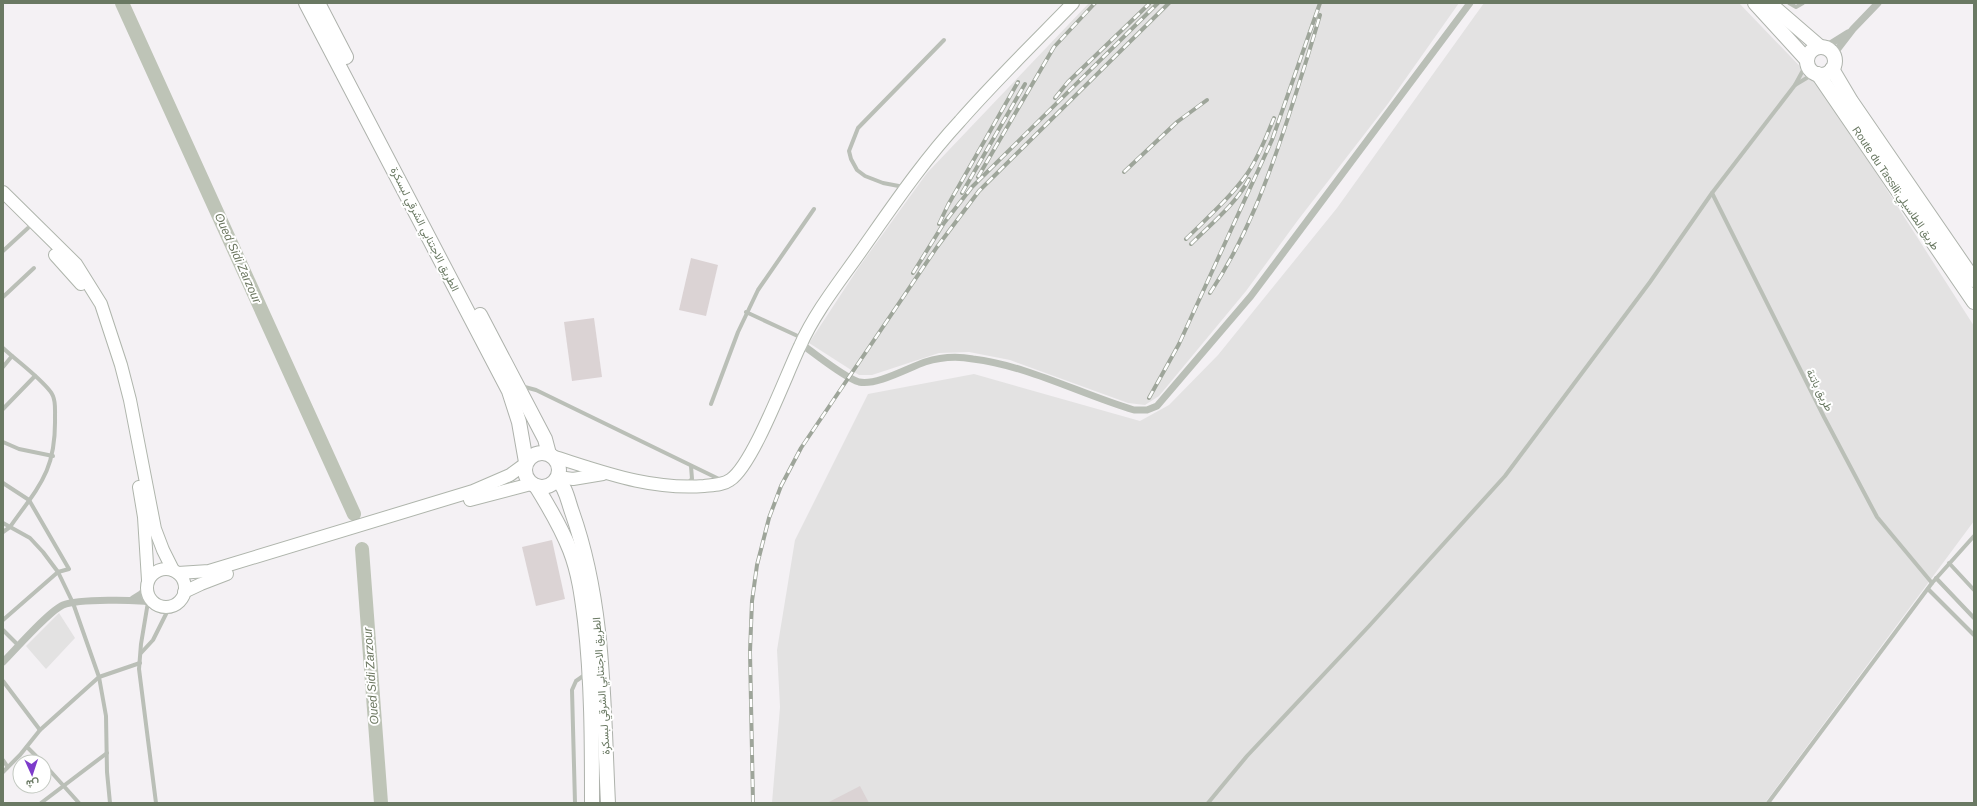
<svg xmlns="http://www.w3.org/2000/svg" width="1977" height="806" font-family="Arial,Vazirmatn,sans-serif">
  <rect width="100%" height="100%" fill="#f4f1f4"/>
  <g fill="#e3e2e2">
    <path d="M1089,3H1459L1387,105L1298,220L1246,291L1159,396L1145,405L1128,403L1010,360L969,352L939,353L872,375H859L809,343L859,267L927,173Z"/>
    <path d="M1484,3H1739L1814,81L1878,176L1974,326V521L1765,803H772L780,707L777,650L795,540L868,394L974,374L1140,421L1169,405L1218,355L1337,208Z"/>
    <path d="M59,613L75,638L46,669L26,646Z"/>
  </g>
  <g fill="#dbd3d4">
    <path d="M691,258L718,265L706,316L679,310Z"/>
    <path d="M594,318L602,377L572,381L564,322Z"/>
    <path d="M552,540L565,599L536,606L522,547Z"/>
    <path d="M860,786L869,803H827Z"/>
  </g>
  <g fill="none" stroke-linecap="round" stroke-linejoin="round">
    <g stroke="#bec4b7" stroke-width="14">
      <path d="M122,3L354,514"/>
      <path d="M362,549L381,803"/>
    </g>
    <defs>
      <g id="secondary">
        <path d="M3,192L76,264L101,304L121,365L130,400L155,529L163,550L173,570"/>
        <path d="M55,255L81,284"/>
        <path d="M552,456C603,472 649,490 704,486C713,485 723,485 730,480C753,465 786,375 800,346C815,312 840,281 861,251C892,207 923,161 960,121C996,80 1035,42 1073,3"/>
        <path d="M558,477L573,479L603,474"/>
        <path d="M139,487L144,517L148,580"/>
        <path d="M470,500L531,484"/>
        <circle cx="166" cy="588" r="19"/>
        <path d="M178,573L209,571L473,491L510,475L525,464"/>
        <path d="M184,592L201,584L227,574"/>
      </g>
      <g id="primary">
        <path d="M1755,3L1807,60"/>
        <path d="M1769,3L1820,47"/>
        <circle cx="1821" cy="61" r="14"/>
        <path d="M1832,69L1851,101L1974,280"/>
        <path d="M1818,74L1974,302"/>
      </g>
      <g id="trunk">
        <path d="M306,3L509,391L519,422L526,462"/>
        <path d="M318,3L346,57"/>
        <path d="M480,315L545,439L549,454"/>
        <circle cx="542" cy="470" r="17"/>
        <path d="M557,479C566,487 568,501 572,512C605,605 603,705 608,803"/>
        <path d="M536,486C549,507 561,527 570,550C579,573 582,597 585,621C592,682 592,742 592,803"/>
      </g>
    </defs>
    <use href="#secondary" stroke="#afb5ac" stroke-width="14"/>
    <use href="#primary" stroke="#aeb3ac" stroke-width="16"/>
    <use href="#trunk" stroke="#aeb2ac" stroke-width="16"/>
    <g stroke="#babfb7" stroke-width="4">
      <path d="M1789,3L1796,7L1803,3"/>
      <path d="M1795,85L1815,73"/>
      <path d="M904,187L883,183L865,176L857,170L851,159L849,151L858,128L944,40"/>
      <path d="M1712,193L1824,417L1877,517L1932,583"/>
      <path d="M3,251L28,228"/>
      <path d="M3,297L34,268"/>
      <path d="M746,312L802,338"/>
      <path d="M3,348C18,362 37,375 50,391C56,398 55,409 55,418C56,471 39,486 10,527L3,532"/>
      <path d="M3,367L12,356"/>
      <path d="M521,386L536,390L721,480"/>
      <path d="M711,404L738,332L758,290L814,209"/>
      <path d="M3,409L35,376"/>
      <path d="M3,442L19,449L53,456"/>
      <path d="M3,483L29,500L69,569L58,572L3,620"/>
      <path d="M688,483L692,479L691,466"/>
      <path d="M3,523L30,538L43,552L58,572L73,603L99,677L106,716L107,772L110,803"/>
      <path d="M1949,563L1974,590"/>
      <path d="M1936,578L1974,618"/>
      <path d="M1928,589L1974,635"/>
      <path d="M149,596L141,644L139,669L156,803"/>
      <path d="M3,630L19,646"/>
      <path d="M141,653L153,640L170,606"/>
      <path d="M3,681L40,730"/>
      <path d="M27,747L42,762"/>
      <path d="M3,760L7,766"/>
      <path d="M44,764L79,803"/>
      <path d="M3,772L20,755L40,730L99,677L140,663"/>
      <path d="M41,803L107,753"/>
      <path d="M575,803L572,690L576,681L586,674"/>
      <path d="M1208,803L1247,756L1370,625L1505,476L1650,282L1712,193L1795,85L1807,63"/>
      <path d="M1768,803L1932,583L1974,536"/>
    </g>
    <g stroke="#babfb7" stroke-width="7">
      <path d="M1824,48L1848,33"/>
      <path d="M1833,55L1853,29L1878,3"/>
      <path d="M801,344C816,354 843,377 859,382C876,386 908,368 925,362C941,357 957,356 973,359C1029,366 1080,394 1134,410H1147L1157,406L1251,296L1470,3"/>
      <path d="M133,599L141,594L147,588"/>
      <path d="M3,662C15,650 49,611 63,605C77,599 139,599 155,603"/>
    </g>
    <use href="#secondary" stroke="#fff" stroke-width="12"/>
    <use href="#primary" stroke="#fff" stroke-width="14"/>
    <use href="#trunk" stroke="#fff" stroke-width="14"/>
    <defs>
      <g id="rail">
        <path d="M1055,98L1068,82L1149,4"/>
        <path d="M1124,172L1177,122L1207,100"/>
        <path d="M978,177L1054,47L1095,3"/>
        <path d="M962,193L1025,84"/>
        <path d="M939,224L948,205L1018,82"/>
        <path d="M1186,239C1207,218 1230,198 1247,174C1259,157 1266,137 1274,118"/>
        <path d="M1191,244C1211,224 1236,204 1249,179"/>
        <path d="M913,273L944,223L972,187L1158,3"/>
        <path d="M1210,293C1246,239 1268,179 1288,118C1299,84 1310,50 1320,15"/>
        <path d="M1149,398L1179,344L1272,140L1320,3"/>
        <path d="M753,803L750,652L752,601L757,565L769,518L781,486L801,448L937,247L979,191L1169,3"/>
      </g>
    </defs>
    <use href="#rail" stroke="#9ea59a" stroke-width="4"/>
    <use href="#rail" stroke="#fff" stroke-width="2.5" stroke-dasharray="8" stroke-linecap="butt"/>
  </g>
  <g text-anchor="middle" stroke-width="4" stroke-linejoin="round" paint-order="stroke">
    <g font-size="11" fill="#6a7963" stroke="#fff">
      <text transform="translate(1896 188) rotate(56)" y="4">Route du Tassili;طريق الطاسيلي</text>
      <text transform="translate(425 229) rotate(63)" y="4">الطريق الاجتنابي الشرقي لبسكرة</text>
      <text transform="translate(1820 390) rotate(63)" y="4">طريق باتنة</text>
      <text transform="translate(601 686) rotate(-94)" y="4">الطريق الاجتنابي الشرقي لبسكرة</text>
    </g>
    <g font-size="12" font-style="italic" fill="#6a755e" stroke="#fff">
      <text transform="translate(238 258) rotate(66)" y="4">Oued Sidi Zarzour</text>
      <text transform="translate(371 676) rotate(-94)" y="4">Oued Sidi Zarzour</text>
    </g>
  </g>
  <rect width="1977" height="806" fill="none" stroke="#6a7963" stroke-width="8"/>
  <g transform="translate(32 774) rotate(177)"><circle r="19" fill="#ffffff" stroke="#c3c9c1"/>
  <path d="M0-3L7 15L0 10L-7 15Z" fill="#7d3bcb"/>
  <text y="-6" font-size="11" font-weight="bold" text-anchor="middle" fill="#6a7963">ش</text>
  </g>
</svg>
